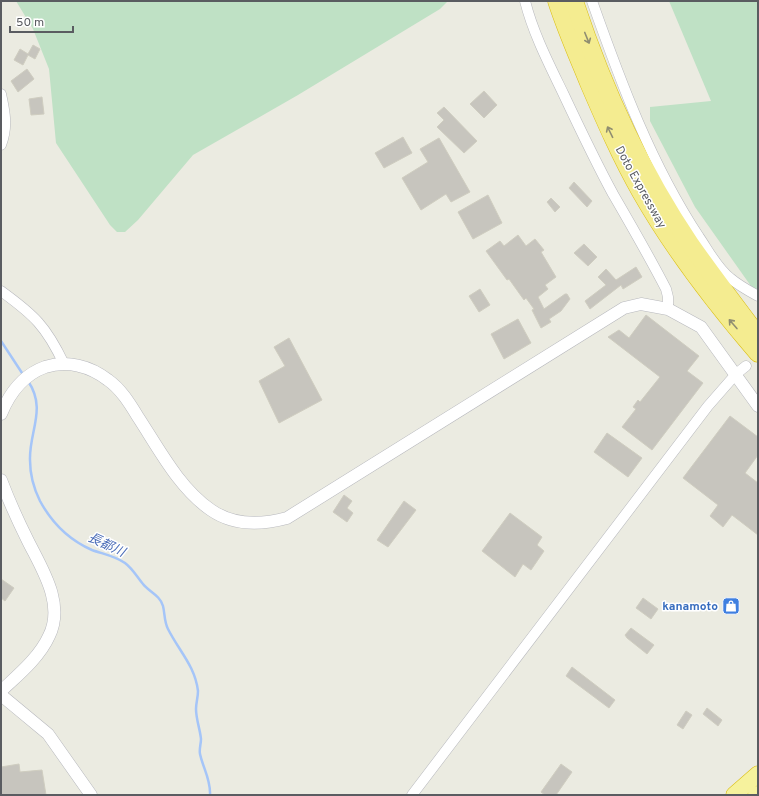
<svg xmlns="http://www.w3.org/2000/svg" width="759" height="796" font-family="Overpass,'Noto Sans JP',sans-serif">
  <rect width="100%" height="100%" fill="#ebebe1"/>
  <g fill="#bfe1c5">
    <path d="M16,1H448L440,9L298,95L193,155L138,220L125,232H117L110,225L56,143L49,69L33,29Z"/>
    <path d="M669,1H758V296L695,207L650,121V107L711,101Z"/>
  </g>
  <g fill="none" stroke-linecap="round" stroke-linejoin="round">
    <g stroke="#a5c5f8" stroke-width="2.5">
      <path d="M1,341L24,376"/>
      <path d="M28,381C47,409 29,431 30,460C30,474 34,489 40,501C52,523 69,540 92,550C103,554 115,556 125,563C133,569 137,577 143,584C149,592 160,595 163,606C165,614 164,621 168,629C179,651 195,666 198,691C198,697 196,703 196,709C196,719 200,729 201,739C201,744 199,749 200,754C203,768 211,780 210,795"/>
    </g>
  </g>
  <g fill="#c7c5be" stroke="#cfcdc0">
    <path d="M33,45L40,49L35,59L28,55L23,65L14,60L20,49L28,54Z"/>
    <path d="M27,69L34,79L18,92L11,81Z"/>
    <path d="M484,91L497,105L484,118L470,104Z"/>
    <path d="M42,97L44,114L31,115L29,99Z"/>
    <path d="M444,107L477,141L464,153L437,127L444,120L437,113Z"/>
    <path d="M403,137L412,153L384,168L375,153Z"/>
    <path d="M439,138L470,192L451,202L446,194L421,210L402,178L428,162L420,149Z"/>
    <path d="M574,182L592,201L587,207L569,188Z"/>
    <path d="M488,195L502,223L473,239L458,212Z"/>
    <path d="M551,198L560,207L555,212L547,202Z"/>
    <path d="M518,235L526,246L535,239L544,250L541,252L556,277L545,285L548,289L538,297L544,309L565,294H567L570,299L561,311L549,319L551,322L541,328L532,310L534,309L526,298L524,300L509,279L507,280L486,251L500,241L504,246Z"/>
    <path d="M584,244L597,257L588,266L574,253Z"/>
    <path d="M636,267L642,277L623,289L621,285L590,309L585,301L606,285L598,277L606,269L616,280Z"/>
    <path d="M480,289L490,305L479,312L469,296Z"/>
    <path d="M646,315L699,356L687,371L703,383L652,450L622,427L636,409L633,407L638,400L640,402L660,377L608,337L619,330L629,338Z"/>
    <path d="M518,319L531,343L504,359L491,334Z"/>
    <path d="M289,338L322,400L279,423L259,381L285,366L274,347Z"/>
    <path d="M730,416L758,437V455L745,473L758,483V535L732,515L723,527L710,516L718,505L683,478Z"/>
    <path d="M607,433L642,458L628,477L594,452Z"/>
    <path d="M344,495L352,501L347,508L353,513L347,522L333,512Z"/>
    <path d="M404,501L416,510L388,547L377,540Z"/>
    <path d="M510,513L542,537L537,545L544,551L531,570L523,564L515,577L482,551Z"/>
    <path d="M1,579L14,588L5,601L1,598Z"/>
    <path d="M643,598L658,609L651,619L636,608Z"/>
    <path d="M631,628L654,645L647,654L627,638L625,635Z"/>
    <path d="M572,667L615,700L609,708L566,676Z"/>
    <path d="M707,708L722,720L718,726L703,714Z"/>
    <path d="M686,711L692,715L683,729L677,725Z"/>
    <path d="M19,764L20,772L42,770L46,795H1V767Z"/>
    <path d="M561,764L572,772L556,795H545L541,792Z"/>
  </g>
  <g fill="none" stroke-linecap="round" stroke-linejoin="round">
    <defs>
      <g id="minor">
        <path d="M525,1C533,33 549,64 563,93C579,127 595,161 613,194C631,225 649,256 666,289L668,297V309"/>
        <path d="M592,1C621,83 651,164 699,237C708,250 717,268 730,278C738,285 749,291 758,296"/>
        <path d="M1,94C5,112 8,127 1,145"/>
        <path d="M1,291C34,315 46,326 64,364"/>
        <path d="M412,795L708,406L736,374L746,366"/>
      </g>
      <g id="tertiary">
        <path d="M1,414C10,392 23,375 45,367C67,360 90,366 108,380C121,389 130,404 138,417C159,449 179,488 211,510C234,526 261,525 287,518L624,308L641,304L668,309L701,327L758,406"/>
        <path d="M1,480C9,501 18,521 28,541C42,569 65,604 49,636C39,658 18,675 1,691"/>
        <path d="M1,695L48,734L91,795"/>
      </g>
      <g id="trunk">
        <path d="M734,795L758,774"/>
        <path d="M756,795L758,794"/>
      </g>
      <g id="motorway">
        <path d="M557,1C566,29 578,56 589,83C605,120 621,157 641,192C674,250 715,303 758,353"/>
        <path d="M574,1C602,86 640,170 690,244C711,274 733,303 755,332"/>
      </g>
    </defs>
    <use href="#minor" stroke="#b7b8bd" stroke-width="11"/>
    <use href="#tertiary" stroke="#b7b8bd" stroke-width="13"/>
    <use href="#trunk" stroke="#dbbf12" stroke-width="17"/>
    <use href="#motorway" stroke="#dbbf12" stroke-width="19"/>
    <use href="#minor" stroke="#fff" stroke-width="10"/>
    <use href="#tertiary" stroke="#fff" stroke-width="12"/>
    <use href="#trunk" stroke="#f6f29d" stroke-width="16"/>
    <use href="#motorway" stroke="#f4ec90" stroke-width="18"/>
  </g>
  <defs><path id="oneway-shaft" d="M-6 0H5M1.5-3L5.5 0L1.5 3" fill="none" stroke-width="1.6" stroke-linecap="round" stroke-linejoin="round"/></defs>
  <g stroke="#908e71">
    <use href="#oneway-shaft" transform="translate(587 38) rotate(68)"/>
    <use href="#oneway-shaft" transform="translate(610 132) rotate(-116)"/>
    <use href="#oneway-shaft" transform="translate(733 324) rotate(-131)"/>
  </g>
  <defs>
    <symbol id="shop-square" viewBox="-11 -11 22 22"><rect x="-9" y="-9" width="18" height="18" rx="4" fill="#3f7fe0" stroke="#fff"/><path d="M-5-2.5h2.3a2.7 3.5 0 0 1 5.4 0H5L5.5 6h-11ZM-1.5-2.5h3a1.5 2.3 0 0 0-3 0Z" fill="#fff"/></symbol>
  </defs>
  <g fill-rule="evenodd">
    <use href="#shop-square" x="721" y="596" width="20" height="20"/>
  </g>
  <g text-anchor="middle" stroke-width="3" stroke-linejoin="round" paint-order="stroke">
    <g font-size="12" fill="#5a5c61" stroke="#fff">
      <text transform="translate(641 187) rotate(61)" y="4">Doto Expressway</text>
    </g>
    <g font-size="12" font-weight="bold" fill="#366cbe" stroke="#fff" text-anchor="end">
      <text x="718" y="610">kanamoto</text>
    </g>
    <g font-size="13" font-style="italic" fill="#4b6db8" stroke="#fff">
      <text transform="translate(107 544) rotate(25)" y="5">長都川</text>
    </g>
  </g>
  <rect width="759" height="796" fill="none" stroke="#5a5c61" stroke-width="4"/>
  <path d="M10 26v6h63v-6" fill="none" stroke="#5a5c61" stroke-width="2"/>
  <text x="16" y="26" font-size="12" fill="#5a5c61" stroke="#ffffff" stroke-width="3" paint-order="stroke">50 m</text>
</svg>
